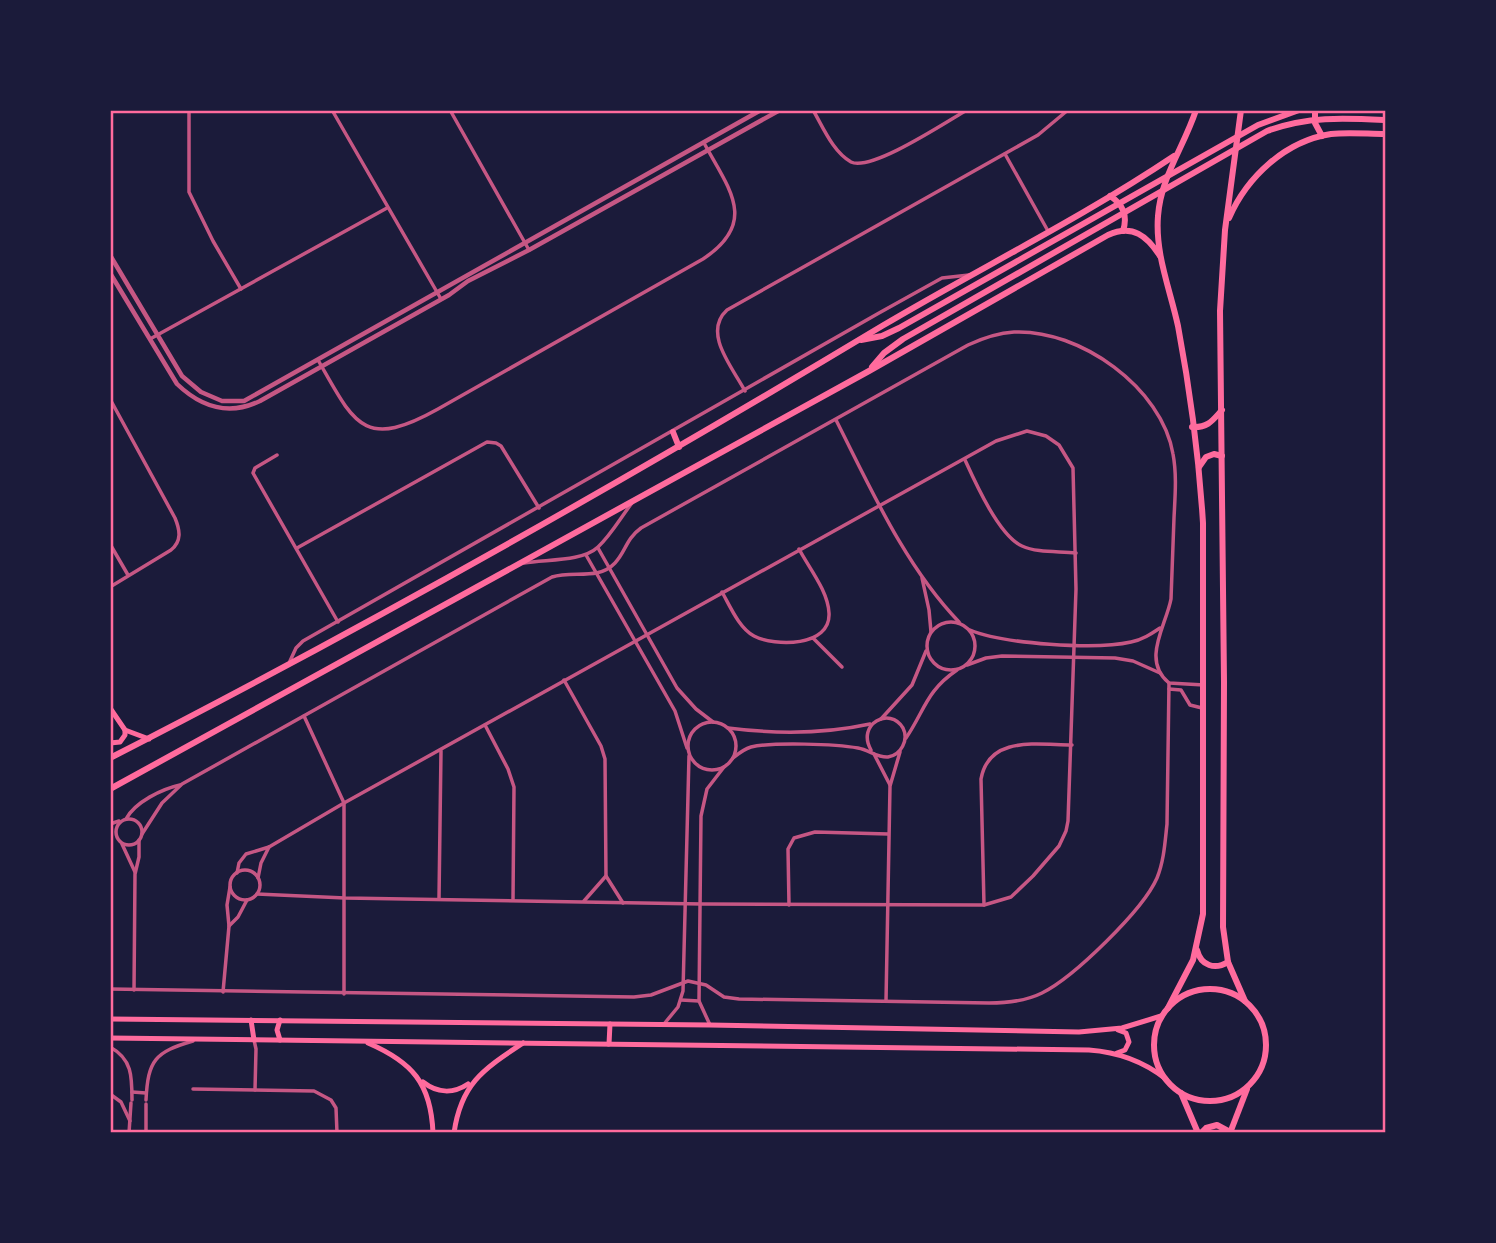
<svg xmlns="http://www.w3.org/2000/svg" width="1496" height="1243" font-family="'Roboto Condensed',sans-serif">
  <rect width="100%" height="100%" fill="#1b1b3a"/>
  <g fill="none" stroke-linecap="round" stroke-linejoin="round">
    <g stroke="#c65784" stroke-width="3.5">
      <path d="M189,110V192L213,241L241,289"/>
      <path d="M332,110L441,299"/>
      <path d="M450,110L529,250"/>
      <path d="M813,110C823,127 833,152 851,162C871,172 946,122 967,110"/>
      <path d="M1005,154L1048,231"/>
      <path d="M150,339L387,208"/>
      <path d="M318,360C354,423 363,451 438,409L703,259C759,222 729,189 704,143"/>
      <path d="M745,391C733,368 702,333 727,310L1038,135L1068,110"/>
      <path d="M110,399L175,518C180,530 182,541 171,550L110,587"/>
      <path d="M836,420C871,489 905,566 959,622"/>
      <path d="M277,455L255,468L253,473L338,622"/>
      <path d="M965,460C975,482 999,536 1022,546C1037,553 1059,551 1076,553"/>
      <path d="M110,544L128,575"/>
      <path d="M297,548L487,442L496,443L501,446L539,508"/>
      <path d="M598,548L677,688L696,709L713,722"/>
      <path d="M586,555L675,711L687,748"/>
      <path d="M524,563C546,559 582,562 598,547C611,535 621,517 632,503"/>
      <path d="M922,578L929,610L931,632"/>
      <path d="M722,592C730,606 739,628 754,636C775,647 831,647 829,613C828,591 809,568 799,549"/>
      <circle cx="951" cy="646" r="24"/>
      <path d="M970,630C1003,644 1096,650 1131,642C1142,640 1151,634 1160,628"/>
      <path d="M813,638L842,667"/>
      <path d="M290,661L296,648L303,641L879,313L942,278L969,275"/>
      <path d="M967,665L986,658L1002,656L1115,658L1133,661L1160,673"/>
      <path d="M564,680L601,746L605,759L606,876L623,903"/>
      <path d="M1169,689L1181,690L1190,705L1202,708"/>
      <path d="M304,716L344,803V994"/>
      <path d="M881,719L912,685L926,651"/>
      <circle cx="712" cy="746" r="24"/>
      <path d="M485,725L508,769L514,787L513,900"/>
      <path d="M728,728C775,734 824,734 870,724"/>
      <path d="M906,738C925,710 926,691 957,670"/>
      <path d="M874,754L890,785"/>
      <path d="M733,758C739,753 744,749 751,747C773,742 836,744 858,748C869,750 878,758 888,757C901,755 909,740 903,728C890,706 856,724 871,750"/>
      <circle cx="129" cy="832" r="13"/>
      <path d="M126,819C135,802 162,789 180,785"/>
      <path d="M110,824L119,821"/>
      <path d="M142,834L162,803L182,784L552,577C573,570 598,581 615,563C626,551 626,539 641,528L968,345C983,338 998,333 1014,332C1080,329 1162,388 1173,454C1177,475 1175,497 1174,518C1173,545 1172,572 1171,599C1166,626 1141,660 1169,683L1204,685"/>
      <path d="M122,844L135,872"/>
      <circle cx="245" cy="885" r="15"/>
      <path d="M237,873L239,863L246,854L269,847L344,803L996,441L1027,431L1046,436L1059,445L1073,468L1076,589L1068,821L1066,831L1059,846L1033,876L1011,897L984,905L702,904L345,898L257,894"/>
      <path d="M258,878L261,863L269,847"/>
      <path d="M439,899L441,751"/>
      <path d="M584,901L606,876"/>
      <path d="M789,905L788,849L794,838L815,832L888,834"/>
      <path d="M984,905L981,779C989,735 1038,745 1072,745"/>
      <path d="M229,926L238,917L247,900"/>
      <path d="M110,989L634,997L651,995L688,981L706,985L724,997L739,999L989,1003C1008,1003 1026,1001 1042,993C1074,977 1143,910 1157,878C1164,861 1165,842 1167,824L1169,683"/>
      <path d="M134,990L135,874L139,857V840"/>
      <path d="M223,992L229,926L227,905L230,887"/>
      <path d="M681,1000L699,1001"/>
      <path d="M886,1001L890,786L900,752"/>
      <path d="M664,1024L678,1007L683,991L689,756"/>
      <path d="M710,1025L699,1001L701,816L707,789L724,767"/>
      <path d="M254,1040L256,1049L255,1090"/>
      <path d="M110,1047C132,1059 132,1076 132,1100"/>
      <path d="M193,1089L314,1091L331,1100L336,1108L337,1133"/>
      <path d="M132,1092L146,1093"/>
      <path d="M110,1094L121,1102L130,1121"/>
      <path d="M146,1100C148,1060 155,1052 193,1041"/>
      <path d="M129,1133L131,1103"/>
      <path d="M146,1133V1104"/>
    </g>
    <g stroke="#c65784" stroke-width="4.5">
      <path d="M110,255L182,376L201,392L222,401H244L761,110"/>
      <path d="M110,273L177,384C201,407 229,416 260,401L449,295L468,281L529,250L780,110"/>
    </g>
    <g stroke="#ff6b9d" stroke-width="5">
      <path d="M110,708L125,730L149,739"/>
      <path d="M110,743L120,742L125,735V730"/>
      <path d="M110,1019L710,1025L1079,1032L1122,1028L1161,1016"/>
      <path d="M251,1020L254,1040"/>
      <path d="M110,1038L1089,1050C1118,1052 1143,1061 1166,1079"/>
      <path d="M280,1040L277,1030L280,1020"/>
      <path d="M368,1043C412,1062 431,1083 433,1133"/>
      <path d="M609,1044L610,1024"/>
      <path d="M1117,1053L1125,1050L1129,1042L1126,1033L1118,1030"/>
      <path d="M423,1082C437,1093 453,1094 468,1084"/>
      <path d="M454,1133C461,1083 484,1069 523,1043"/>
    </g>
    <g stroke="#ff6b9d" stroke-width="6">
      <path d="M1241,110L1225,230L1220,311L1224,682L1223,927L1228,962L1245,1001"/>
      <path d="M1315,110V123L1322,136"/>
      <path d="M1110,196C1123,204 1128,216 1123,231"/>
      <path d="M1229,218C1247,177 1285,141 1331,134C1348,132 1368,134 1386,134"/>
      <path d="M861,340L882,336L899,328L1258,125L1299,110"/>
      <path d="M872,367L884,353L903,339L1267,131C1307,116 1344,118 1386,120"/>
      <path d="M1192,427C1208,428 1213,420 1222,410"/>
      <path d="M673,432L679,447"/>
      <path d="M1199,467L1206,457L1214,454L1222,456"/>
      <path d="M110,758C372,624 629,478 882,326C978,269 1080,219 1174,156"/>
      <path d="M110,789L869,371L1108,235C1133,224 1147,236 1160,256"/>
      <path d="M1197,950C1201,966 1215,970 1228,962"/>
      <circle cx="1210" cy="1045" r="56"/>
      <path d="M1168,1008L1193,960L1203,914V523C1199,458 1190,390 1178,326C1170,289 1155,254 1158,216C1161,176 1184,147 1196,110"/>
      <path d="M1181,1093L1198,1133"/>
      <path d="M1201,1133L1206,1128L1217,1125L1230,1132"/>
      <path d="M1230,1133L1247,1089"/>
    </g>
  </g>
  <rect width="1496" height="1243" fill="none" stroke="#1b1b3a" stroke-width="224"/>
  <rect x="112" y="112" width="1272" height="1019" fill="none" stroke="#ff6b9d" stroke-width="2.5"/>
</svg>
